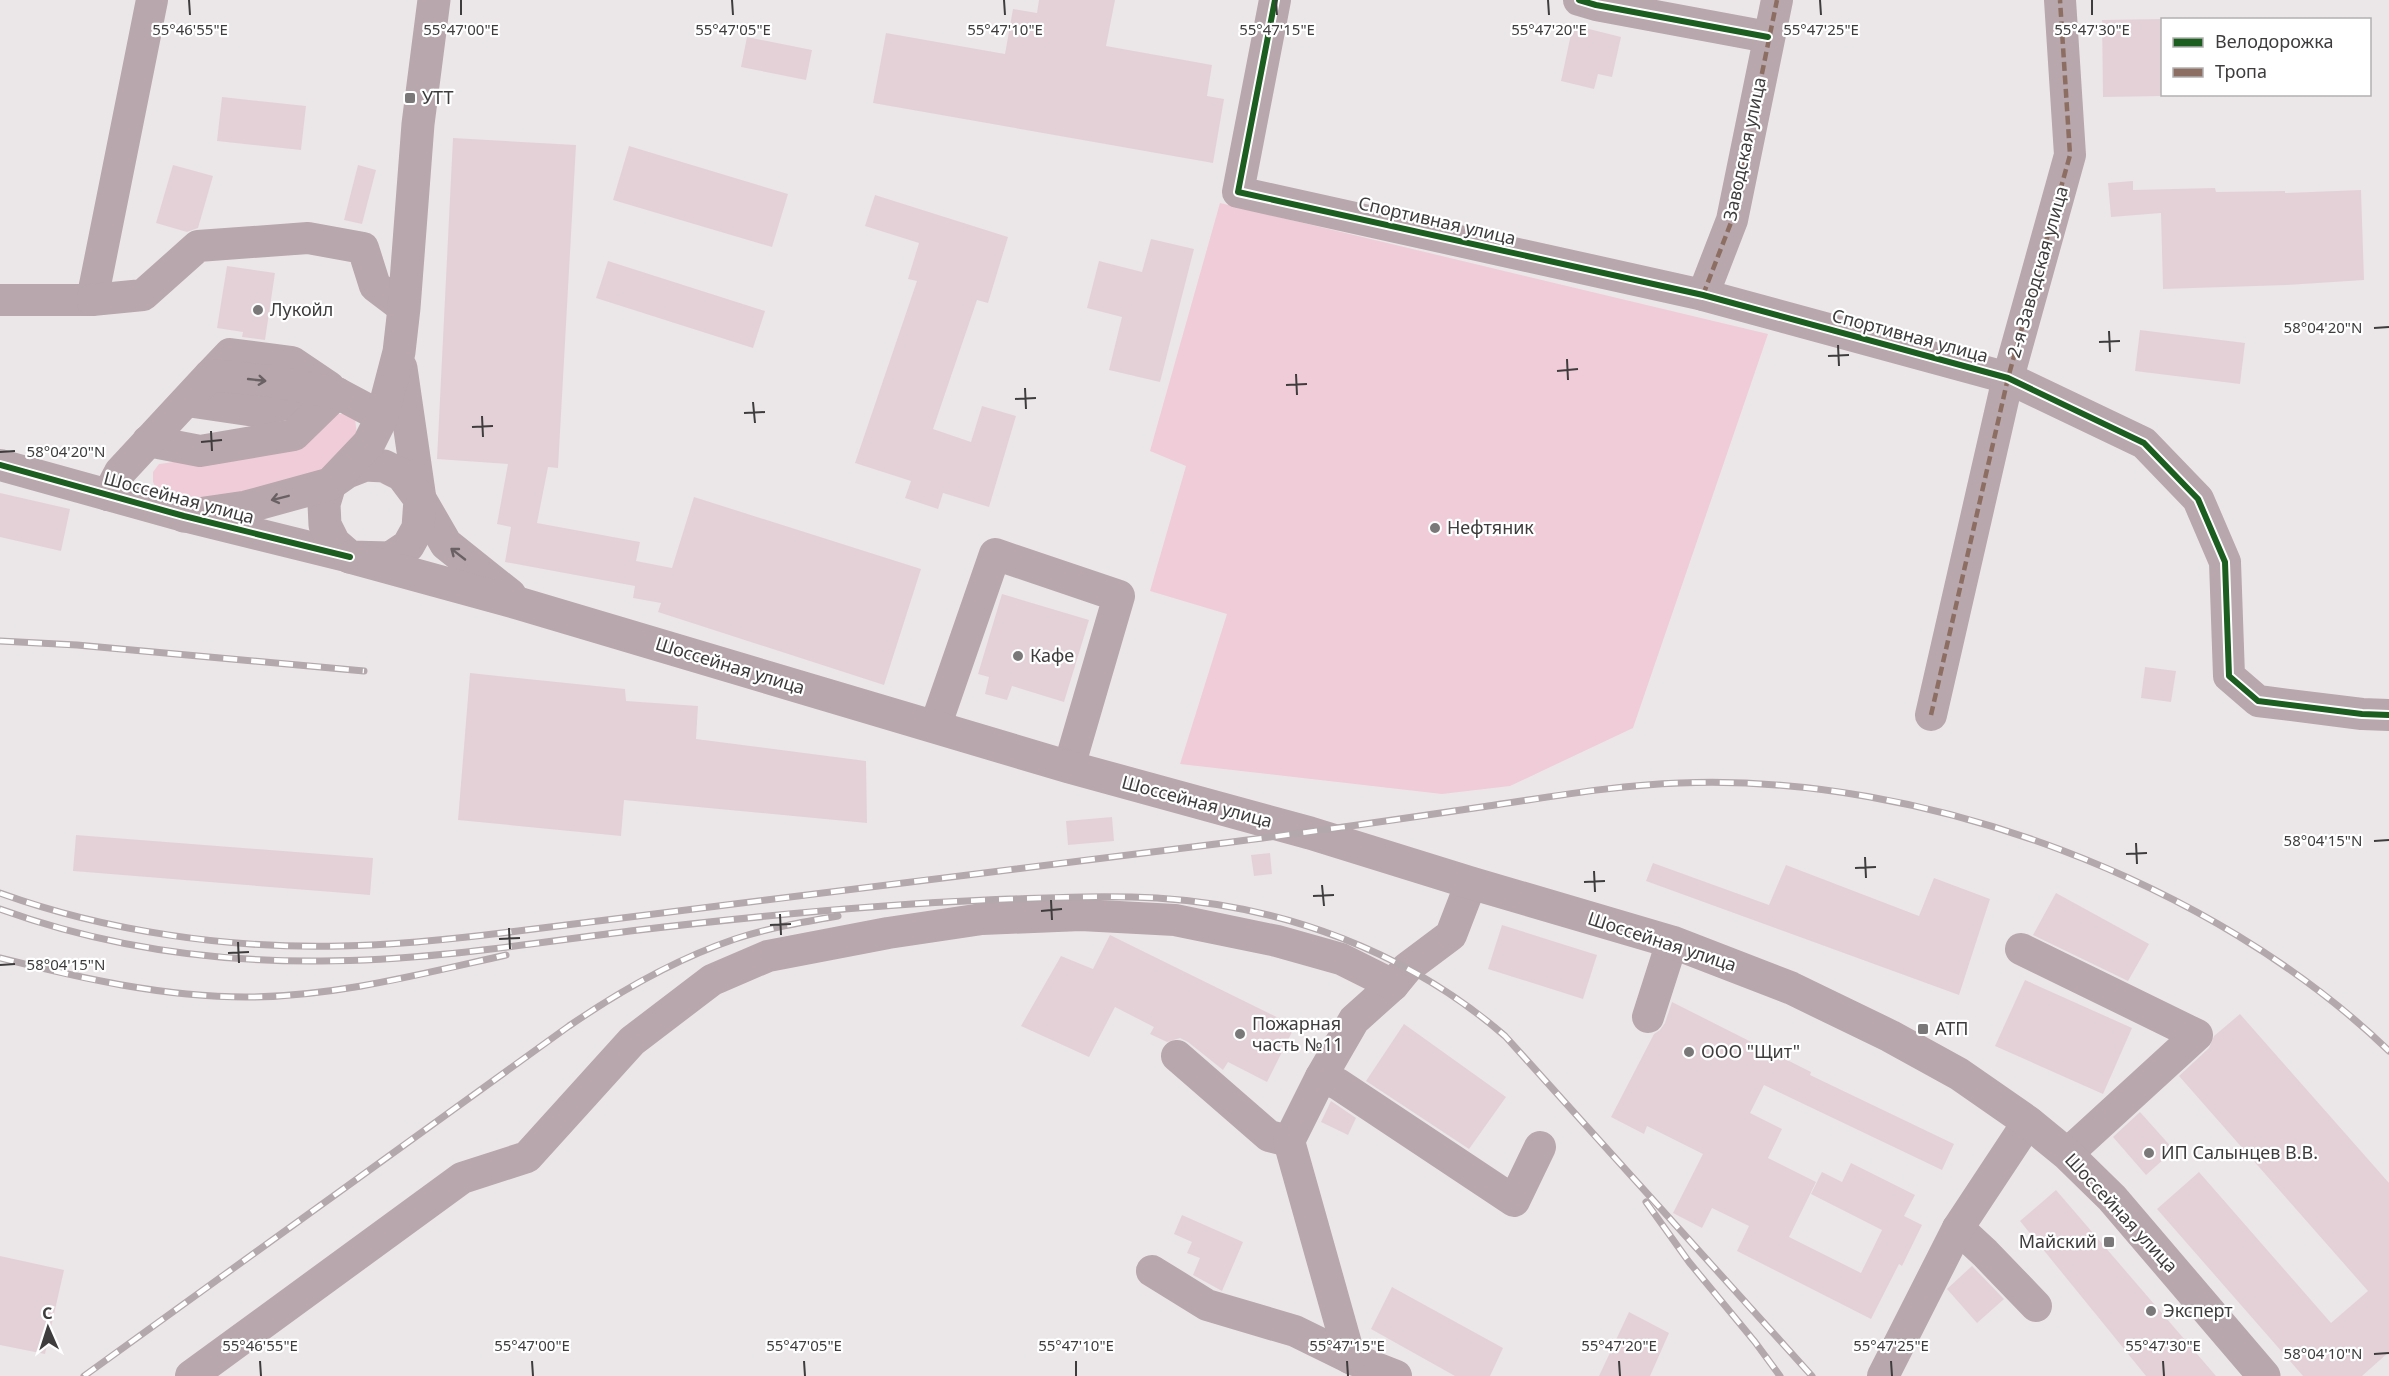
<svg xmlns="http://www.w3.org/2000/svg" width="2389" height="1376" font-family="'Noto Sans',sans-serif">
  <rect width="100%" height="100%" fill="#ebe7e8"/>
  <g fill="#f0ccd8">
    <path d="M1220,203L1768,334L1633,728L1510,786L1442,794L1180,764L1227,614L1150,591L1186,466L1150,451Z"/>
    <path d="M333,414H345L355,419L357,435L331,469L198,503L157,490L153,482V472L159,464L181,461Z"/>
  </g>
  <g fill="#e4d1d8">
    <path d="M1039,0H1115L1106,46L1212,65L1207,96L1224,99L1213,163L873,103L886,33L1005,54L1013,9L1037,13Z"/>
    <path d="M2163,19V96L2103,97L2102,20Z"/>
    <path d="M1573,25L1621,37L1612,77L1598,74L1594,89L1561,81Z"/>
    <path d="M747,37L812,50L806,80L741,67Z"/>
    <path d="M222,97L306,106L301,150L217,141Z"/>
    <path d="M453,138L576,145L558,468L548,467L537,523L640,542L636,561L672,568L694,497L921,569L884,685L658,612L661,603L633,598L635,586L505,562L511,527L497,524L508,464L437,459Z"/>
    <path d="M629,146L788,194L772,247L613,200Z"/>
    <path d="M173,165L213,176L198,228L187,232L156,223Z"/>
    <path d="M358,165L376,170L362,224L344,220Z"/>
    <path d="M2133,181V190L2215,188L2216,192L2285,191V193L2361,190L2364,280L2287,285L2163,289L2161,213L2111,217L2108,183Z"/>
    <path d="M875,195L1008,237L988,303L977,300L933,429L971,442L982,406L1016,416L989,507L943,493L938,509L905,498L911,481L855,463L917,281L908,279L919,243L865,226Z"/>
    <path d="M1151,239L1194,249L1160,382L1109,370L1122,317L1087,308L1099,261L1142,272Z"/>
    <path d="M608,261L765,311L753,348L596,298Z"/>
    <path d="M227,266L275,273L265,340L242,337L243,332L217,328Z"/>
    <path d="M2140,330L2245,343L2240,384L2135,371Z"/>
    <path d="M0,493L70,509L61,551L0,537Z"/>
    <path d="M1002,594L1089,620L1064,702L1012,686L1007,700L985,694L989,677L978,674Z"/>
    <path d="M2145,667L2176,671L2171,702L2141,698Z"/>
    <path d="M470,673L625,689L626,701L698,706L696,739L866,761L867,823L624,800L621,836L458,820Z"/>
    <path d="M1112,817L1114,841L1068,845L1066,821Z"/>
    <path d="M76,835L373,858L370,895L73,871Z"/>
    <path d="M1270,853L1272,874L1254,876L1251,855Z"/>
    <path d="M1653,863L1769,905L1786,865L1919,916L1934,878L1990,899L1959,995L1646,881Z"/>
    <path d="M2056,893L2149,944L2128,981L2033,935Z"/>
    <path d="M1502,925L1597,955L1583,999L1488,969Z"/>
    <path d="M1110,935L1295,1026L1267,1082L1228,1062L1223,1070L1188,1042L1180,1038L1167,1042L1150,1034L1154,1027L1115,1007L1089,1057L1021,1026L1061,956L1093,969Z"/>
    <path d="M2025,980L2132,1028L2103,1094L1995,1046Z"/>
    <path d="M1672,1002L1811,1072L1810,1075L1954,1144L1942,1170L1764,1085L1750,1113L1782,1129L1768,1158L1816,1182L1789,1237L1861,1273L1882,1230L1811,1194L1822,1172L1842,1182L1851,1163L1915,1195L1904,1216L1922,1225L1902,1266L1899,1264L1871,1319L1737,1251L1749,1226L1712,1208L1702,1228L1673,1213L1703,1154L1647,1126L1644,1134L1611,1117L1654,1034L1660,1030L1665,1023Z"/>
    <path d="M2240,1014L2389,1183V1352L2362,1376H2303L2157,1209L2199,1172L2331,1323L2368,1291L2179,1076L2209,1048L2214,1036Z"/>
    <path d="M1404,1024L1506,1097L1469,1149L1366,1081Z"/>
    <path d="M1331,1101L1356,1118L1348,1135L1321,1122Z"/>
    <path d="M2140,1112L2174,1150L2146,1175L2113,1137Z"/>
    <path d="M2056,1190L2216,1376H2146L2020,1221Z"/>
    <path d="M1182,1215L1243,1242L1222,1291L1193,1275L1200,1258L1187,1253L1192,1242L1174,1234Z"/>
    <path d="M0,1256L64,1270L45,1354L0,1345Z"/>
    <path d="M1972,1266L2004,1299L1977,1323L1947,1289Z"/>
    <path d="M1392,1287L1503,1348L1490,1376H1455L1371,1329Z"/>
    <path d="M1629,1312L1669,1333L1650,1376H1599Z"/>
  </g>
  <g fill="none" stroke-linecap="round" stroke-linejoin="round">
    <g stroke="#b8a7ac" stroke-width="32">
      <path d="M1275,0L1238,192L1703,295L2008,378L2144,443L2198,499L2225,562L2229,676L2258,701L2362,714L2389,715"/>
      <path d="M1579,0L1596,5L1768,37"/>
      <path d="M1703,295L1732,220L1777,0"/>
      <path d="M0,300H92L152,0"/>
      <path d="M92,300L143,295L198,246L308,238L363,248L375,286L404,308"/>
      <path d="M210,375L230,354L292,362L329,387"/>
      <path d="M187,401L255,411L322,396"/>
      <path d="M148,441L200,451L294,435L337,393"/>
      <path d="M0,465L184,516L350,557"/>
      <path d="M108,495L120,472L210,375L270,381L337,393L382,417"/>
      <path d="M1931,715L2008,378L2070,155L2060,0"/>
      <path d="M935,727L995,554L1119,596L1069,767"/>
      <path d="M2021,949L2197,1035L2067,1154"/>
      <path d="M1648,1017L1672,942"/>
      <path d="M1177,1056L1269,1136L1289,1141"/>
      <path d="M1321,1077L1338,1084L1514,1201L1540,1147"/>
      <path d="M1958,1228L1985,1253L2036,1306"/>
      <path d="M1152,1271L1207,1305L1295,1331L1350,1358L1396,1376"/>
      <path d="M1350,1358L1289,1141L1321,1077L1354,1020L1393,985L1407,968L1451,935L1471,883"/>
      <path d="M191,1376L462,1178L527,1157L632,1041L712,980L768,956L888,933L982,919L1081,915L1175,920L1277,941L1341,959L1393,985"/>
      <path d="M1883,1376L1958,1228L2028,1122"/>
    </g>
    <g stroke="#b8a7ad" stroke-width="33">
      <path d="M401,368L420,499L446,544L510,595"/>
      <path d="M365,465L384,466L402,475L420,499L418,528L408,546L390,558L350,557L334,543L325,525L324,504L330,484L347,472Z"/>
      <path d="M184,516L246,507L330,484L369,443L382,417L399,352L404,308L418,124L434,0"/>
      <path d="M350,557L521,604L1069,767L1310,833L1471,883L1672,942L1791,988L1890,1036L1959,1074L2028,1122L2067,1154L2112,1198L2264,1376"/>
    </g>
    <defs>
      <g id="rail">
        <path d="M0,641L77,645L364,671"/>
        <path d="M0,893C105,931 229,949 341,946C398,945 454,939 510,932C750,902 991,872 1232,842C1320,831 1407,818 1495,805C1556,796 1618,785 1680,783C1924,773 2213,881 2389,1051"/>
        <path d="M0,909C102,946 212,962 321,961C425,961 527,944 630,931C748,917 867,905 986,900C1043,898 1100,895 1157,898C1285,906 1408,952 1505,1036L1812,1376"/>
        <path d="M0,958C80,978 163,997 246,997C334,997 421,974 506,955"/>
        <path d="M1646,1202L1689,1262L1755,1342L1780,1376"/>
        <path d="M84,1376L569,1026C620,991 676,959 735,939C768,928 803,922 838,916"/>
      </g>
    </defs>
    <use href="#rail" stroke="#b3a8ac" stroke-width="7"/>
    <use href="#rail" stroke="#fff" stroke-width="4.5" stroke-dasharray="14" stroke-linecap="butt"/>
    <g stroke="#8d6e63" stroke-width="4.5" stroke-dasharray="9 4.5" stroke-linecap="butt">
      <path d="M1703,295L1732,220L1777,0"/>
      <path d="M1931,715L2008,378L2070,155L2060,0"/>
    </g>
    <defs>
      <g id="cycleway">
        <path d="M1275,0L1238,192L1703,295L2008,378L2144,443L2198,499L2225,562L2229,676L2258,701L2362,714L2389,715"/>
        <path d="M1579,0L1596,5L1768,37"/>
        <path d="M0,465L184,516L350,557"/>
      </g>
    </defs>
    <use href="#cycleway" stroke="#fff" stroke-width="10"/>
    <use href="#cycleway" stroke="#1b5e20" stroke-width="6"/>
  </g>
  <defs><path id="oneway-shaft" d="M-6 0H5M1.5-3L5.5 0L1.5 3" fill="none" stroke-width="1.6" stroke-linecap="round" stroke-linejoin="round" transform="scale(1.5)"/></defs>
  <g stroke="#696164">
    <use href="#oneway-shaft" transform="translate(257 380) rotate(6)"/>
    <use href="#oneway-shaft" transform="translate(280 498) rotate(166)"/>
    <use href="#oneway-shaft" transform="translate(458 554) rotate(-142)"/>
  </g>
  <path fill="none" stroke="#3e3c3d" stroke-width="2" d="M189,0L190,15M461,0V15M732,0L733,15M1004,0L1005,15M1276,0L1277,15M1548,0L1549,15M1820,0L1821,15M2092,0V15M2374,328L2389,327M2109,331L2110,352M2099,342L2120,341M1838,345L1839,366M1828,356L1849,355M1567,359L1568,380M1557,371L1578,369M1296,374L1297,395M1286,385L1307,384M1025,388L1026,409M1015,399L1036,398M753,402L755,423M744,413L765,412M482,416L483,437M472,427L493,426M211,431L212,451M201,442L222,440M0,452L15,451M2374,841L2389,840M2136,843L2137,864M2126,854L2147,853M1865,857L1866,878M1855,868L1876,867M1594,871L1595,892M1584,882L1605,881M1322,885L1324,906M1313,896L1334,895M1051,900L1052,920M1041,911L1062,909M780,914L781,935M770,925L791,924M509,928L510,949M499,939L520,938M238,942L239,963M228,953L249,952M0,965L15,964M2374,1354L2389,1353M260,1361L261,1376M532,1361L533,1376M804,1361L805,1376M1076,1361V1376M1347,1361L1348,1376M1619,1361L1620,1376M1891,1361L1892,1376M2163,1361L2164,1376"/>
  <g fill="#7b7879" stroke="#fff" stroke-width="2">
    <rect x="404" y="92" width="12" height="12" rx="3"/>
    <circle cx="258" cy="310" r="6"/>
    <circle cx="1435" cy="528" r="6"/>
    <circle cx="1018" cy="656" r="6"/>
    <rect x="1917" y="1023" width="12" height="12" rx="3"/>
    <circle cx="1240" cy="1034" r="6"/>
    <circle cx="1689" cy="1052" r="6"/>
    <circle cx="2149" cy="1153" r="6"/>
    <rect x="2103" y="1236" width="12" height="12" rx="3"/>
    <circle cx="2151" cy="1311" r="6"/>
  </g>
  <g text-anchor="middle" stroke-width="4.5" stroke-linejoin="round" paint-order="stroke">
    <g font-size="18" fill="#3e3c3d" stroke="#fff" text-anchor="start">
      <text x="422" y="104">УТТ</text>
      <text x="270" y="316">Лукойл</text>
      <text x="1447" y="534">Нефтяник</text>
      <text x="1030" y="662">Кафе</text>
      <text x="1252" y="1030">Пожарная<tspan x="1252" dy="21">часть №11</tspan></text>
      <text x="1935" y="1035">АТП</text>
      <text x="1701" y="1058">ООО "Щит"</text>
      <text x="2161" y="1159">ИП Салынцев В.В.</text>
      <text x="2097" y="1248" text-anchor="end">Майский</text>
      <text x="2163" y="1317">Эксперт</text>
    </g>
    <g font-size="18" fill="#3e3c3d" stroke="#fff">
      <text transform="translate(1745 149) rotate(-78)" y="6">Заводская улица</text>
      <text transform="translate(1437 221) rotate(13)" y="6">Спортивная улица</text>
      <text transform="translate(2038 272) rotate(-74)" y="6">2-я Заводская улица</text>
      <text transform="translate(1910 336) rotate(15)" y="6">Спортивная улица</text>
      <text transform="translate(179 498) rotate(15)" y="6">Шоссейная улица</text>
      <text transform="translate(730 666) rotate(17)" y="6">Шоссейная улица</text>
      <text transform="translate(1197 802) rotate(15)" y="6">Шоссейная улица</text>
      <text transform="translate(1662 942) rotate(18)" y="6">Шоссейная улица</text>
      <text transform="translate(2121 1213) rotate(47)" y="6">Шоссейная улица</text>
    </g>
  </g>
  <g font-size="15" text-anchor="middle" fill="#3e3c3d" stroke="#fff" stroke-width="4.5" stroke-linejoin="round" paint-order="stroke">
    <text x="190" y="35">55°46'55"E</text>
    <text x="461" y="35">55°47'00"E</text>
    <text x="733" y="35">55°47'05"E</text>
    <text x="1005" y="35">55°47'10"E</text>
    <text x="1277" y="35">55°47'15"E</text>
    <text x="1549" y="35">55°47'20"E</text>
    <text x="1821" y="35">55°47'25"E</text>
    <text x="2092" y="35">55°47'30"E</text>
    <text x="2323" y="333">58°04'20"N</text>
    <text x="66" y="457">58°04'20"N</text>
    <text x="2323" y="846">58°04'15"N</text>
    <text x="66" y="970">58°04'15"N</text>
    <text x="260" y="1351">55°46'55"E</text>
    <text x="532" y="1351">55°47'00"E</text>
    <text x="804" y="1351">55°47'05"E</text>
    <text x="1076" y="1351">55°47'10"E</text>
    <text x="1347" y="1351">55°47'15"E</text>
    <text x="1619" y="1351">55°47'20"E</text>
    <text x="1891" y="1351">55°47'25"E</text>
    <text x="2163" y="1351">55°47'30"E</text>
    <text x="2323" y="1359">58°04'10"N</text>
  </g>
  <rect x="2161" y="18" width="210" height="78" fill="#ffffff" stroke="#b2b1b1" stroke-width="1.5"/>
  <rect x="2173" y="38" width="30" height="9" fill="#1b5e20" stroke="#b2b1b1" stroke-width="1.5"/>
  <text x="2215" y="48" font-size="18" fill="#3e3c3d">Велодорожка</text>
  <rect x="2173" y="68" width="30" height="9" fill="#8d6e63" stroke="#b2b1b1" stroke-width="1.5"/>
  <text x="2215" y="78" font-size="18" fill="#3e3c3d">Тропа</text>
  <g transform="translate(48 1328) rotate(357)" stroke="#ffffff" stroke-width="4.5" paint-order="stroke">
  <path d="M0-4.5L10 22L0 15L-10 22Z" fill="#3e3c3d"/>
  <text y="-9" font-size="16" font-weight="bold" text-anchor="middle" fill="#3e3c3d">С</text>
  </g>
</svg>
